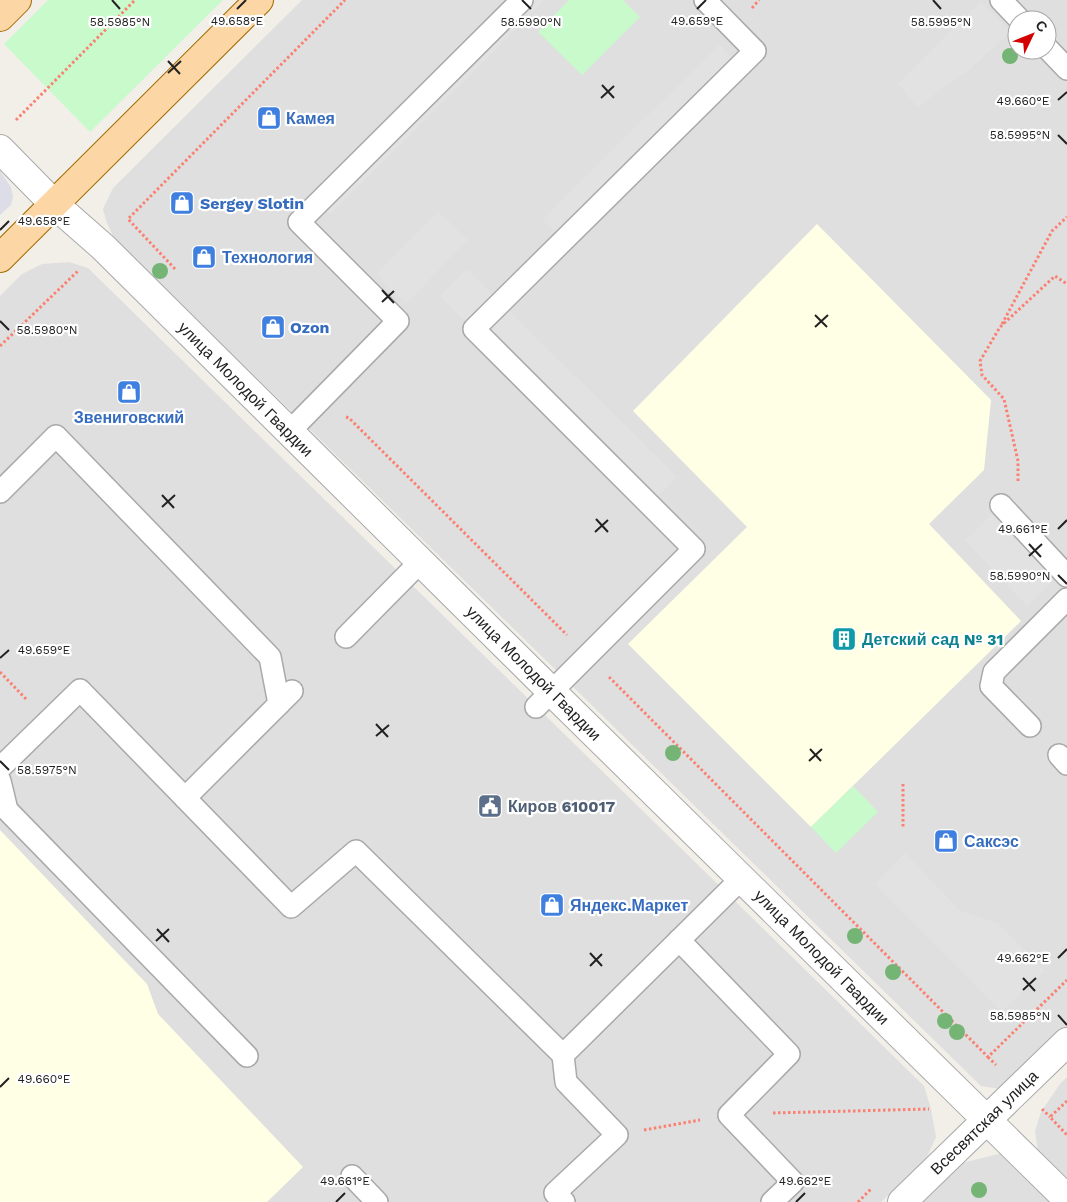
<svg xmlns="http://www.w3.org/2000/svg" width="1067" height="1202" font-family="'Work Sans',sans-serif">
  <rect width="100%" height="100%" fill="#f2efe9"/>
  <g fill="#e0dfdf" fill-rule="evenodd">
    <path d="M302,0H1067V1034L1000,1089L981,1086L114,238L107,223L103,209L113,188ZM1017,20H1047V50H1017Z"/>
    <path d="M69,262L88,268L924,1086L931,1109L936,1137L926,1159L881,1202H0V296L22,274L42,264Z"/>
    <path d="M1067,1077V1181L1038,1152L1035,1131L1041,1112L1060,1084Z"/>
    <path d="M1002,1153L1051,1202H915L958,1164Z"/>
  </g>
  <g fill="#ffffe5">
    <path d="M817,224L991,400L984,470L929,524L1021,621L811,827L628,644L747,527L633,411Z"/>
    <path d="M0,830L147,984L158,1014L303,1167L267,1202H0Z"/>
  </g>
  <g fill="#c8facc">
    <path d="M48,0H223L90,132L4,44Z"/>
    <path d="M569,0H623L640,17L582,75L538,32Z"/>
    <path d="M853,786L878,812L836,853L811,827Z"/>
  </g>
  <g fill="#e2e2e2">
    <path d="M522,0H545L330,215L318,204Z"/>
    <path d="M981,1L1011,32L968,71L917,107L898,84Z"/>
    <path d="M719,45L740,66L563,240L542,219Z"/>
    <path d="M438,211L468,240L406,304L376,274Z"/>
    <path d="M467,269L677,477L650,504L440,296Z"/>
    <path d="M1001,505L1063,571L1027,606L965,540Z"/>
    <path d="M905,853L960,911L999,924L1045,971L1002,1012L875,884Z"/>
  </g>
  <path fill="#dddde8" d="M0,171L11,187L13,197L11,205L0,215Z"/>
  <g fill="none" stroke-linecap="round" stroke-linejoin="round">
    <defs>
      <g id="lane">
        <path d="M1001,0L1020,20"/>
        <path d="M1047,48L1067,69"/>
        <path d="M289,432L398,321L299,222L522,0"/>
        <path d="M0,492L56,436L270,657L279,704"/>
        <path d="M1001,505L1067,576"/>
        <path d="M346,637L421,561"/>
        <path d="M536,707L694,549L474,329L755,51L705,0"/>
        <path d="M1030,726L991,686L994,672L1067,599"/>
        <path d="M1059,755L1067,764"/>
        <path d="M0,768L80,690L291,907L356,851L563,1055"/>
        <path d="M0,781L7,810L247,1056"/>
        <path d="M185,798L292,691"/>
        <path d="M679,940L789,1054L729,1115L793,1182L772,1202"/>
        <path d="M352,1176L377,1202"/>
        <path d="M564,1202L555,1193L617,1135L566,1082L563,1055L742,878"/>
      </g>
      <g id="street">
        <path d="M0,149L54,204L103,247L552,692L1067,1199"/>
        <path d="M902,1202L1067,1042"/>
      </g>
      <g id="primary">
        <path d="M0,17L17,0"/>
        <path d="M0,258L259,0"/>
      </g>
    </defs>
    <use href="#lane" stroke="#a9a9a9" stroke-width="24"/>
    <use href="#street" stroke="#a9a9a9" stroke-width="30"/>
    <use href="#primary" stroke="#a06b00" stroke-width="30"/>
    <g stroke="#fa8072" stroke-width="3" stroke-dasharray="2.5 2.5" stroke-linecap="butt">
      <path d="M752,8L759,0"/>
      <path d="M16,120L135,0"/>
      <path d="M175,269L128,219L345,0"/>
      <path d="M1002,324L1052,231L1067,217"/>
      <path d="M0,346L79,270"/>
      <path d="M346,417L349,418L567,635"/>
      <path d="M1018,481V461L1004,399L982,375L980,361L1000,327L1055,276L1067,284"/>
      <path d="M0,672L27,700"/>
      <path d="M609,677L988,1057L1067,980"/>
      <path d="M903,784V827"/>
      <path d="M988,1057L996,1065"/>
      <path d="M1067,1101L1050,1117L1067,1135"/>
      <path d="M1042,1109L1050,1117"/>
      <path d="M773,1113L929,1109"/>
      <path d="M644,1130L700,1120"/>
      <path d="M858,1202L872,1188"/>
    </g>
    <use href="#lane" stroke="#fff" stroke-width="21"/>
    <use href="#street" stroke="#fff" stroke-width="28"/>
    <use href="#primary" stroke="#fcd6a4" stroke-width="28"/>
  </g>
  <g fill="#74b475">
    <circle cx="1010" cy="56" r="8"/>
    <circle cx="160" cy="271" r="8"/>
    <circle cx="673" cy="753" r="8"/>
    <circle cx="855" cy="936" r="8"/>
    <circle cx="893" cy="972" r="8"/>
    <circle cx="945" cy="1021" r="8"/>
    <circle cx="957" cy="1032" r="8"/>
    <circle cx="979" cy="1190" r="8"/>
  </g>
  <path fill="none" stroke="#222" stroke-width="2" d="M112,0L120,9M522,0L531,9M933,0L941,9M237,9L246,0M697,9L706,0M168,61L180,74M168,73L181,61M602,85L614,98M601,98L614,86M1058,100L1067,92M1058,135L1067,144M0,230L9,221M382,290L394,303M382,302L394,291M815,315L827,327M0,321L9,330M815,327L828,315M162,495L174,508M162,507L175,495M596,519L608,532M1058,529L1067,520M595,532L608,520M1029,544L1041,557M1029,556L1042,544M1058,575L1067,584M0,658L9,650M376,724L388,737M376,736L389,725M810,749L821,761M0,761L9,770M809,761L822,749M157,929L169,942M156,941L169,929M590,953L602,966M1058,958L1067,949M590,966L602,954M1023,978L1035,991M1023,990L1036,978M1058,1015L1067,1025M0,1087L9,1078M336,1202L345,1193M796,1202L805,1193"/>
  <defs>
    <symbol id="shop-square" viewBox="-11 -11 22 22"><rect x="-9" y="-9" width="18" height="18" rx="4" fill="#3f7fe0" stroke="#fff"/><path d="M-5-2.5h2.3a2.7 3.5 0 0 1 5.4 0H5L5.5 6h-11ZM-1.5-2.5h3a1.5 2.3 0 0 0-3 0Z" fill="#fff"/></symbol>
    <symbol id="building-square" viewBox="-11 -11 22 22"><rect x="-9" y="-9" width="18" height="18" rx="4" fill="#0f9aa8" stroke="#fff"/><path d="M-4-6H4V6H1V3H-1V6H-4ZM-2.5-4.3h1.7v1.8h-1.7ZM.8-4.3h1.7v1.8H.8ZM-2.5-1h1.7V.8h-1.7ZM.8-1h1.7V.8H.8Z" fill="#fff"/></symbol>
    <symbol id="civic-square" viewBox="-11 -11 22 22"><rect x="-9" y="-9" width="18" height="18" rx="4" fill="#5c6f8a" stroke="#fff"/><path d="M-.6-6.5H3V-4.5H.6V-3L4-1V1h2V6H-6V1h2V-1L-.6-3ZM-1.2 2.5V6h2.4V2.5Z" fill="#fff"/></symbol>
  </defs>
  <g fill-rule="evenodd">
    <use href="#shop-square" x="255" y="104" width="28" height="28"/>
    <use href="#shop-square" x="168" y="189" width="28" height="28"/>
    <use href="#shop-square" x="190" y="243" width="28" height="28"/>
    <use href="#shop-square" x="259" y="313" width="28" height="28"/>
    <use href="#shop-square" x="115" y="378" width="28" height="28"/>
    <use href="#building-square" x="830" y="625" width="28" height="28"/>
    <use href="#civic-square" x="476" y="792" width="28" height="28"/>
    <use href="#shop-square" x="932" y="827" width="28" height="28"/>
    <use href="#shop-square" x="538" y="891" width="28" height="28"/>
  </g>
  <g text-anchor="middle" stroke-width="4.5" stroke-linejoin="round" paint-order="stroke">
    <g font-size="16" font-weight="bold" fill="#366cbe" stroke="#fff" text-anchor="start">
      <text x="286" y="124">Камея</text>
      <text x="200" y="209">Sergey Slotin</text>
      <text x="222" y="263">Технология</text>
      <text x="290" y="333">Ozon</text>
      <text x="129" y="423" text-anchor="middle">Звениговский</text>
      <text x="964" y="847">Саксэс</text>
      <text x="570" y="911">Яндекс.Маркет</text>
    </g>
    <g font-size="16" fill="#222" stroke="#fff">
      <text transform="translate(246 389) rotate(45)" y="6">улица Молодой Гвардии</text>
      <text transform="translate(534 673) rotate(45)" y="6">улица Молодой Гвардии</text>
      <text transform="translate(822 957) rotate(45)" y="6">улица Молодой Гвардии</text>
      <text transform="translate(984 1122) rotate(-44)" y="6">Всесвятская улица</text>
    </g>
    <g font-size="16" font-weight="bold" fill="#0d838f" stroke="#fff" text-anchor="start">
      <text x="862" y="645">Детский сад № 31</text>
    </g>
    <g font-size="16" font-weight="bold" fill="#4e5e75" stroke="#fff" text-anchor="start">
      <text x="508" y="812">Киров 610017</text>
    </g>
  </g>
  <g font-size="12" text-anchor="middle" fill="#222" stroke="#fff" stroke-width="4.5" stroke-linejoin="round" paint-order="stroke">
    <text x="237" y="25">49.658°E</text>
    <text x="697" y="25">49.659°E</text>
    <text x="120" y="26">58.5985°N</text>
    <text x="531" y="26">58.5990°N</text>
    <text x="941" y="26">58.5995°N</text>
    <text x="1023" y="105">49.660°E</text>
    <text x="1020" y="139">58.5995°N</text>
    <text x="44" y="225">49.658°E</text>
    <text x="47" y="334">58.5980°N</text>
    <text x="1023" y="533">49.661°E</text>
    <text x="1020" y="580">58.5990°N</text>
    <text x="44" y="654">49.659°E</text>
    <text x="47" y="774">58.5975°N</text>
    <text x="1023" y="962">49.662°E</text>
    <text x="1020" y="1020">58.5985°N</text>
    <text x="44" y="1083">49.660°E</text>
    <text x="345" y="1185">49.661°E</text>
    <text x="805" y="1185">49.662°E</text>
  </g>
  <g transform="translate(1032 35) rotate(47)"><circle r="24" fill="#ffffff" stroke="#a7a7a7"/>
  <path d="M0-4L9 19L0 12L-9 19Z" fill="#d40000"/>
  <text y="-8" font-size="14" font-weight="bold" text-anchor="middle" fill="#222222">С</text>
  </g>
</svg>
